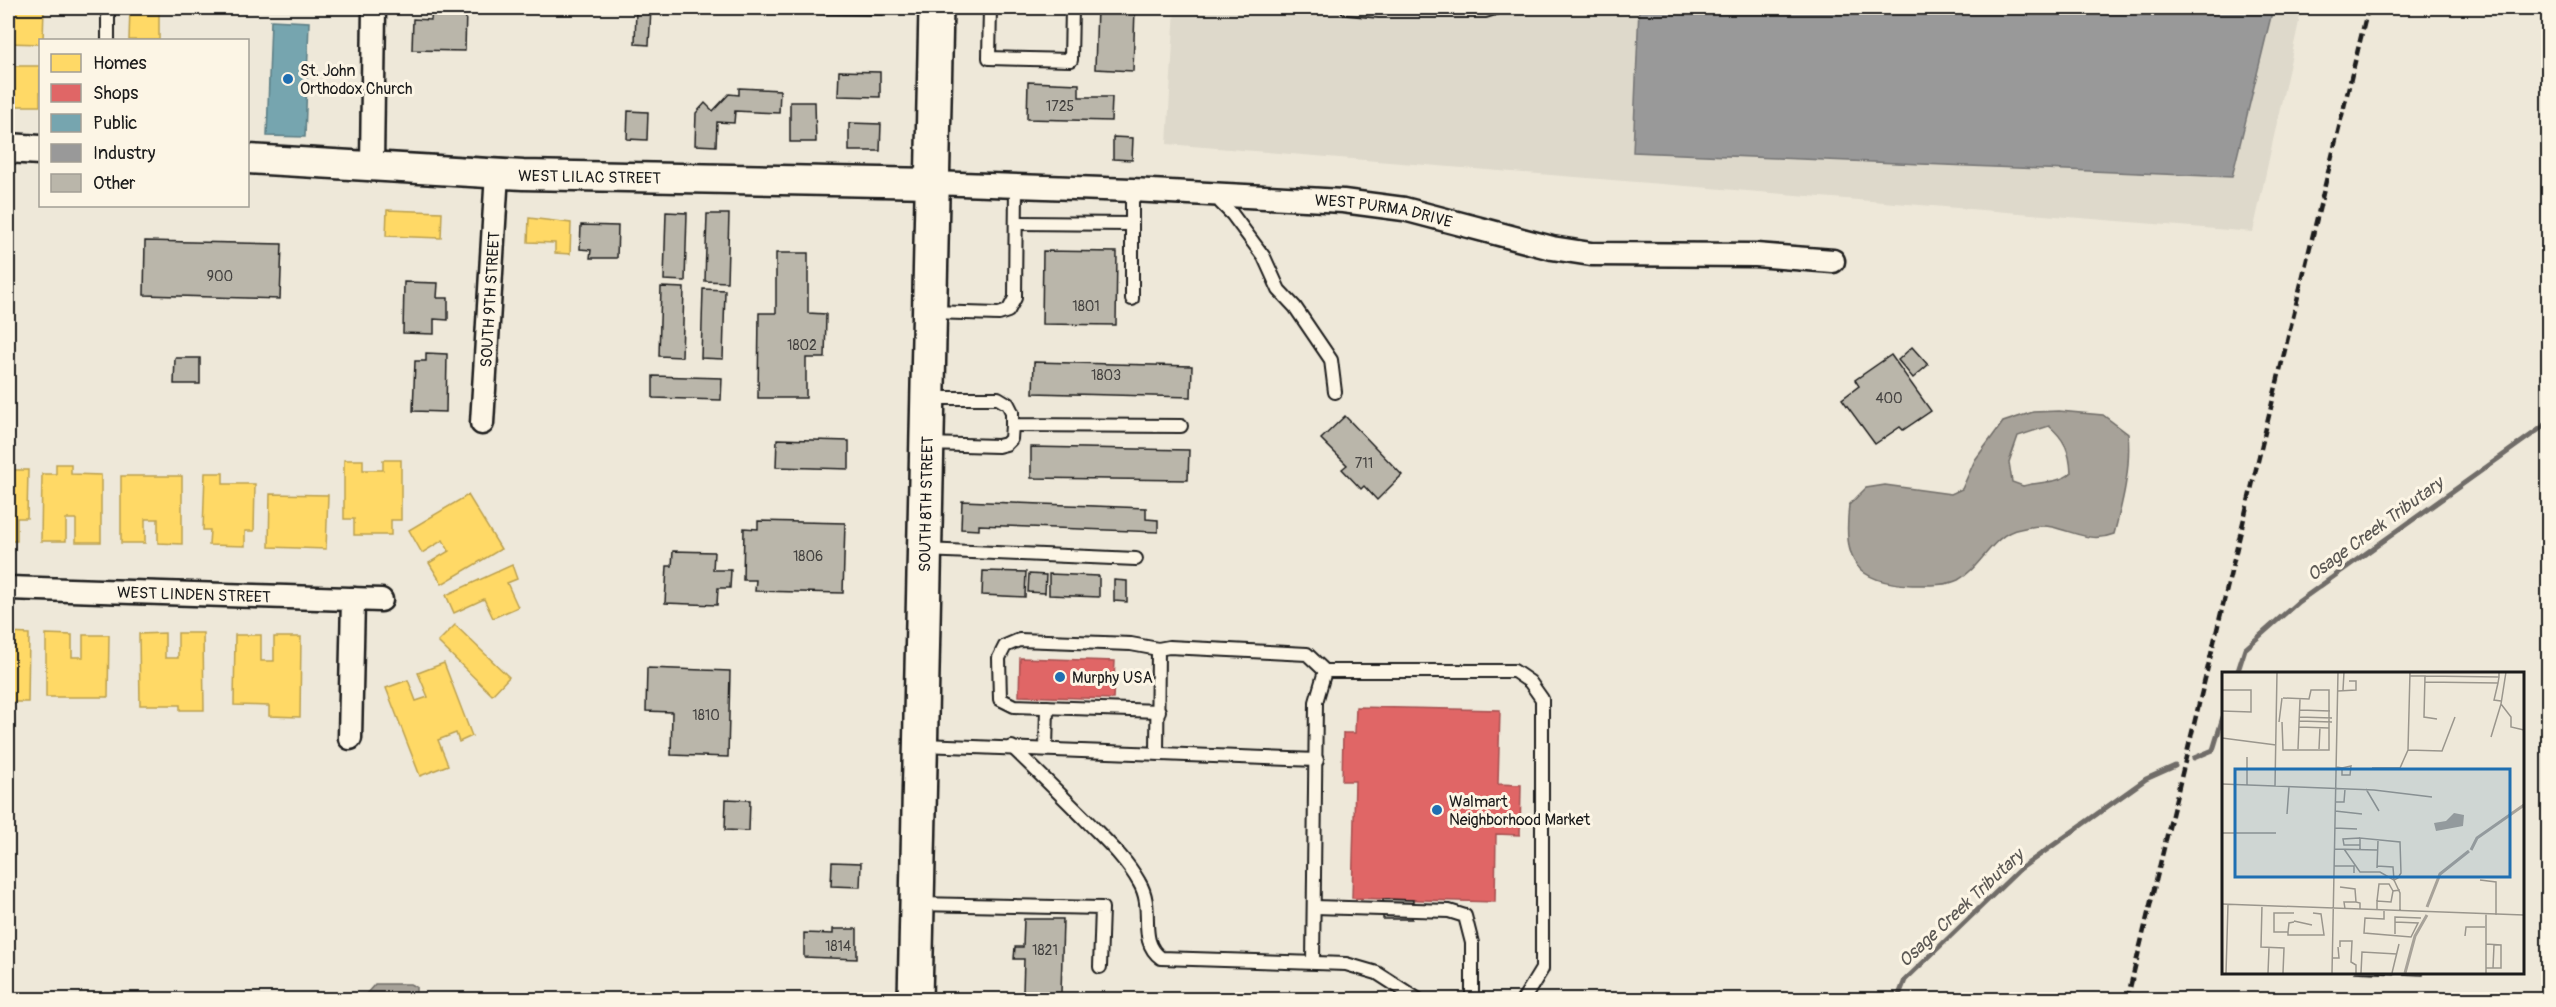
<svg xmlns="http://www.w3.org/2000/svg" width="2556" height="1007" font-family="Pangolin,sans-serif">
  <rect width="100%" height="100%" fill="#eee8d9"/>
  <filter id="ink" filterUnits="userSpaceOnUse"><feTurbulence type="fractalNoise" baseFrequency=".0167" numOctaves="2"/><feDisplacementMap in="SourceGraphic" scale="12" xChannelSelector="R" yChannelSelector="G"/><feConvolveMatrix kernelMatrix="1 2 1 2 8 2 1 2 1" color-interpolation-filters="sRGB"/></filter>
  <g filter="url(#ink)">
    <path fill="#ded9cb" d="M1175,8H2302L2253,232L1167,144Z"/>
    <g fill="#a7a299" stroke="#6f6c67" stroke-width="1.5" fill-rule="evenodd">
      <path d="M2059,411L2103,415L2128,434C2131,468 2123,501 2114,534C2091,543 2075,532 2052,527C2043,525 2029,527 2020,529C1992,534 1982,567 1958,580C1946,586 1925,585 1912,585C1854,583 1843,560 1849,505L1866,488L1885,485L1951,494L1962,489L1975,460L2003,422L2033,412ZM2049,426C2065,439 2070,452 2071,473C2058,484 2040,481 2023,486L2012,482L2009,462L2018,436Z"/>
      <path d="M375,984H410L416,987V999H366V994Z"/>
    </g>
    <g fill="#ffd966" stroke="#bba050" stroke-width="1.5">
      <path d="M8,8H44L43,40H40V44L8,43Z"/>
      <path d="M130,8H159V40H129Z"/>
      <rect x="8" y="66" width="32" height="40"/>
      <path d="M387,210L442,212L441,238L386,236Z"/>
      <path d="M8,211H12L13,273H8Z"/>
      <path d="M529,218L571,223L570,254L555,253V243L528,242Z"/>
      <path d="M344,460H363V470H383V460H401V520H391V535H354V519H344Z"/>
      <path d="M56,464H71V474L101,475V542H76V519H66V541H41L42,474H56Z"/>
      <path d="M8,470H28L27,518H17V541H8Z"/>
      <path d="M205,473H223V484H255L254,531H245V546L209,545L210,530H203Z"/>
      <path d="M121,476H182V544L158,543V519H145V543H121Z"/>
      <path d="M270,494L328,495L326,549L269,547Z"/>
      <path d="M468,495L501,549L442,584L429,563L449,551L443,540L422,553L409,530Z"/>
      <path d="M512,565L517,579L507,583L518,607L493,618L484,599L454,613L446,595Z"/>
      <path d="M455,625L509,677L492,695L438,642Z"/>
      <path d="M8,633L29,634L28,702H8Z"/>
      <path d="M165,633V658H178V633H203L204,710H180V705H140L139,634Z"/>
      <path d="M46,634L72,635V657H83V635H109L108,697H46Z"/>
      <path d="M235,635H261V661H274V637H301L300,717L269,716V706L234,705Z"/>
      <path d="M444,663L472,736L459,742L456,733L438,740L448,765L420,776L386,688L408,680L416,701L428,697L418,673Z"/>
    </g>
    <g fill="#e06666" stroke="#a55050" stroke-width="1.5">
      <path d="M1020,658L1115,661L1113,699L1019,696Z"/>
      <path d="M1356,707L1500,710L1498,784L1521,785L1520,835L1496,834L1495,902L1352,898L1355,781H1342L1343,733H1355Z"/>
    </g>
    <path fill="#76a5af" stroke="#5b7c83" stroke-width="1.5" d="M271,20L309,22L305,137L267,136Z"/>
    <path fill="#999" stroke="#747474" stroke-width="1.5" d="M1639,8H2273L2232,177L1633,152Z"/>
    <g fill="none" stroke-linecap="round" stroke-linejoin="round">
      <g stroke="#6f6c67" stroke-width="5">
        <path d="M2237,674L2245,649L2298,602L2548,423"/>
        <path d="M2194,758L2213,750L2223,717"/>
        <path d="M1897,1000L1905,980L2020,869L2146,779L2175,766"/>
      </g>
    </g>
    <g fill="#bab6aa" stroke="#1c1c1c" stroke-width="1.5">
      <path d="M432,8L466,9L465,51L412,50L413,19L431,20Z"/>
      <path d="M821,8H883V15L820,14Z"/>
      <path d="M1097,8H1135L1133,71L1095,69Z"/>
      <path d="M636,9H651L649,45L635,44Z"/>
      <path d="M839,71L880,72V97L838,96Z"/>
      <path d="M1028,82L1079,84V97H1112L1111,121L1027,119Z"/>
      <path d="M739,88L780,90L779,113L735,111L734,123L717,122L716,146L695,145L696,113L705,103L713,111L729,94L739,95Z"/>
      <path d="M790,102H815L816,142H790Z"/>
      <path d="M628,111L648,112L647,140L627,139Z"/>
      <path d="M849,123L881,124L880,151H849Z"/>
      <path d="M1113,137L1133,138L1132,160L1113,159Z"/>
      <path d="M666,212L687,213L685,281L664,280Z"/>
      <path d="M707,214H729L727,282L705,281Z"/>
      <path d="M581,225L618,226L617,258H590L591,250L580,249Z"/>
      <path d="M145,241L282,244L280,299L144,295Z"/>
      <path d="M1043,251L1117,252L1116,325L1042,324Z"/>
      <path d="M776,253H808V313L826,314L825,358H806V398H758L759,313H776Z"/>
      <path d="M404,282L438,283L437,298H448V320L434,319V334L403,333Z"/>
      <path d="M661,287L684,288L682,357L659,356Z"/>
      <path d="M703,289L725,290L723,359L701,358Z"/>
      <path d="M1912,347L1928,365L1913,378L1898,360Z"/>
      <path d="M426,353L447,354L446,412L413,411L415,361H426Z"/>
      <path d="M1891,355L1931,411L1903,430L1900,427L1875,444L1842,399L1859,386L1855,380Z"/>
      <path d="M175,358H200V384H174Z"/>
      <path d="M1034,362L1192,366L1191,397L1033,393Z"/>
      <path d="M653,376L722,378L721,400L653,398Z"/>
      <path d="M1345,416L1402,475L1377,500L1364,486L1361,489L1342,469L1347,465L1321,439Z"/>
      <path d="M777,439L849,441V469L776,467Z"/>
      <path d="M1031,447L1189,450L1188,480L1031,478Z"/>
      <path d="M962,501L1146,508V519L1158,520V532L979,525V530L961,529Z"/>
      <path d="M758,521L845,523L843,593L755,591L756,580H743L744,528L758,529Z"/>
      <path d="M673,551L714,552L713,570H731L730,588H718L717,605L665,603L667,566H672Z"/>
      <path d="M983,571L1026,572L1025,597L982,595Z"/>
      <path d="M1029,574L1046,575L1045,593L1028,592Z"/>
      <path d="M1049,574L1099,576V597L1049,595Z"/>
      <path d="M1114,580L1127,581V602L1114,601Z"/>
      <path d="M647,668L730,671L728,757L671,755L672,712L646,711Z"/>
      <path d="M726,799L750,800L749,831L725,830Z"/>
      <path d="M832,862L861,863L860,887L831,886Z"/>
      <path d="M1383,899L1413,900L1412,919H1383Z"/>
      <path d="M1024,919H1063L1061,993L1023,992L1024,959H1014L1015,947H1023Z"/>
      <path d="M833,929H857V959L804,957V933L833,934Z"/>
      <path d="M2354,972H2423V975Z"/>
    </g>
    <g fill="none" stroke-linecap="round" stroke-linejoin="round">
      <defs>
        <g id="service">
          <path d="M990,8L989,58L1071,60L1072,8"/>
          <path d="M1347,8L1379,11H1485L1495,8"/>
          <path d="M108,40V8"/>
          <path d="M1219,193L1221,203L1232,214L1264,257L1279,290L1295,307L1331,360L1335,392"/>
          <path d="M1016,223L1132,224V190"/>
          <path d="M1132,224V299"/>
          <path d="M930,312L999,314L1008,311L1015,298L1016,186"/>
          <path d="M929,398H998L1008,404L1012,412V425L1181,426"/>
          <path d="M927,444L998,446L1006,444L1011,439L1012,425"/>
          <path d="M924,550L1136,559"/>
          <path d="M1158,649L1131,644L1019,640L1005,646L999,658L1000,699L1014,706L1159,711"/>
          <path d="M923,745L1317,760"/>
          <path d="M1012,747C1037,771 1061,795 1085,819C1104,839 1125,857 1139,882C1156,910 1136,939 1161,958L1346,964L1377,973L1419,1000"/>
          <path d="M1046,749L1047,707"/>
          <path d="M1157,753L1158,649L1169,647L1307,654L1325,671H1514L1530,682L1542,699V969L1523,1000"/>
          <path d="M918,904L1102,908L1100,967"/>
          <path d="M1314,907L1449,911L1465,916L1472,943V1000"/>
          <path d="M1313,962L1316,702L1325,671"/>
        </g>
        <g id="minor">
          <path d="M372,164L374,8"/>
          <path id="s1" d="M932,183L1132,190L1343,201L1404,209L1552,248L1591,254L1756,255L1833,261"/>
          <path id="s2" d="M482,423L497,173"/>
          <path id="s3" d="M8,588L381,600"/>
          <path d="M350,738L353,599"/>
        </g>
        <g id="tertiary">
          <path d="M8,148L40,150"/>
          <path id="s4" d="M248,159L523,175L932,183"/>
        </g>
        <g id="primary">
          <path id="s5" d="M915,1000L936,8"/>
        </g>
      </defs>
      <use href="#service" stroke="#1c1c1c" stroke-width="16"/>
      <use href="#minor" stroke="#1c1c1c" stroke-width="27"/>
      <use href="#tertiary" stroke="#1c1c1c" stroke-width="33"/>
      <use href="#primary" stroke="#1c1c1c" stroke-width="38"/>
      <use href="#service" stroke="#fcf5e5" stroke-width="12"/>
      <use href="#minor" stroke="#fcf5e5" stroke-width="22"/>
      <use href="#tertiary" stroke="#fcf5e5" stroke-width="28"/>
      <use href="#primary" stroke="#fcf5e5" stroke-width="33"/>
      <path stroke="#1c1c1c" stroke-width="4.5" stroke-dasharray="9 4.5" stroke-linecap="butt" d="M2127,1000L2368,8"/>
    </g>
  </g>
  <g fill="#1f6fb2" stroke="#fcf5e5" stroke-width="2">
    <circle cx="288" cy="79" r="6"/>
    <circle cx="1060" cy="677" r="6"/>
    <circle cx="1437" cy="810" r="6"/>
  </g>
  <g text-anchor="middle" stroke-width="6" stroke-linejoin="round" paint-order="stroke">
    <g font-size="14" fill="#444240">
      <text x="1060" y="111">1725</text>
      <text x="220" y="281">900</text>
      <text x="1086" y="311">1801</text>
      <text x="802" y="350">1802</text>
      <text x="1106" y="380">1803</text>
      <text x="1889" y="403">400</text>
      <text x="1364" y="468">711</text>
      <text x="808" y="561">1806</text>
      <text x="706" y="720">1810</text>
      <text x="838" y="951">1814</text>
      <text x="1045" y="955">1821</text>
    </g>
    <g font-size="16" fill="#1c1c1c" stroke="#fcf5e5" text-anchor="start">
      <text x="300" y="76">St. John<tspan x="300" dy="18">Orthodox Church</tspan></text>
      <text x="1072" y="683">Murphy USA</text>
      <text x="1449" y="807">Walmart<tspan x="1449" dy="18">Neighborhood Market</tspan></text>
    </g>
    <g font-size="16" fill="#1c1c1c" stroke="#fcf5e5">
      <text dy="6" stroke="none"><textPath href="#s4" startOffset="342">WEST LILAC STREET</textPath></text>
      <text dy="6" stroke="none"><textPath href="#s1" startOffset="453">WEST PURMA DRIVE</textPath></text>
      <text dy="6" stroke="none"><textPath href="#s2" startOffset="124">SOUTH 9TH STREET</textPath></text>
      <text dy="6" stroke="none"><textPath href="#s5" startOffset="496">SOUTH 8TH STREET</textPath></text>
      <text dy="6" stroke="none"><textPath href="#s3" startOffset="186">WEST LINDEN STREET</textPath></text>
    </g>
    <g font-size="18" font-style="italic" fill="#5b5854" stroke="#fcf5e5">
      <text transform="translate(2375 529) rotate(-36)" y="6">Osage Creek Tributary</text>
      <text transform="translate(1961 908) rotate(-43)" y="6">Osage Creek Tributary</text>
    </g>
  </g>
  <g transform="translate(2222 672)">
    <rect width="302" height="302" fill="#eee8d9"/>
    <path d="M232,141L242,143L241,154L214,159L212,151L224,149Z" fill="#a7a299"/>
    <path fill="none" stroke="#a7a299" stroke-width="3" d="M249,178L255,166L302,133M205,235L218,202L247,179M183,301L193,264L205,243"/>
    <path fill="none" stroke="#9a968d" stroke-width="1.5" d="M284,0L279,32L289,45V55L302,58M188,4H203L202,45L215,47M203,4L277,5V0M203,10L276,11L277,5M276,11L272,28L279,29M0,18H29V40L0,39M121,18L122,0M116,19L134,18V9H127M78,38L108,39M77,45L110,46M77,49L110,50M57,50L60,26M60,50L61,78H107V18H89L87,27L61,26M77,55L107,56M269,65L279,32M0,66L54,73M76,77L78,27M97,77L98,55M186,78L188,0M114,95L120,96V103H128L129,94L120,96M150,96H178L186,78L220,79L233,45M0,112L152,118L210,125M25,113V85M53,114L55,0M144,117L157,139M113,130H122L123,117M113,139L140,142M65,142L67,115M113,156L135,157M0,161H54M138,166L121,167L122,173H138M112,177L155,178M122,177L138,200H158L172,208L178,221V239M138,178V166L178,170L179,201L176,206L172,208L171,195L155,194M112,194H132V201M155,196L156,169M258,208L274,210V243M118,215L133,217L134,230M155,229L157,212H167L171,219M0,232L302,243M40,233L39,275L62,276L61,301M123,237L122,230H134L138,231V237M155,238V229L169,230L171,219L178,218M162,238V247L143,246L142,261L189,265L196,251L173,250M264,242V301M72,249L90,253M72,250L67,251L66,260H52V241H72M66,260V263H102L99,242L91,241M173,262V245L199,246M243,264L244,255H263M118,275V269H130L129,290L134,293V301M110,286H117L116,275M264,296H279V273L264,272M271,296L272,273M4,301L6,232M46,301L47,276M110,301L116,0M139,301L140,280L175,282M170,301L177,272"/>
    <path fill="#1f6fb2" fill-opacity="0.15" stroke="#1f6fb2" stroke-width="3" d="M13,97H288V205H13Z"/>
    <rect width="302" height="302" fill="none" stroke="#1c1c1c" stroke-width="3"/>
  </g>
  <rect width="2556" height="1007" fill="none" stroke="#fcf5e5" stroke-width="30"/>
  <rect x="15" y="15" width="2526" height="977" fill="none" stroke="#1c1c1c" stroke-width="2" filter="url(#ink)"/>
  <rect x="39" y="39" width="210" height="168" fill="#fcf5e5" stroke="#a29e95" stroke-width="1.5"/>
  <rect x="51" y="54" width="30" height="18" fill="#ffd966" stroke="#a29e95" stroke-width="1.5"/>
  <text x="93" y="69" font-size="18" fill="#1c1c1c">Homes</text>
  <rect x="51" y="84" width="30" height="18" fill="#e06666" stroke="#a29e95" stroke-width="1.5"/>
  <text x="93" y="99" font-size="18" fill="#1c1c1c">Shops</text>
  <rect x="51" y="114" width="30" height="18" fill="#76a5af" stroke="#a29e95" stroke-width="1.5"/>
  <text x="93" y="129" font-size="18" fill="#1c1c1c">Public</text>
  <rect x="51" y="144" width="30" height="18" fill="#999999" stroke="#a29e95" stroke-width="1.5"/>
  <text x="93" y="159" font-size="18" fill="#1c1c1c">Industry</text>
  <rect x="51" y="174" width="30" height="18" fill="#bab6aa" stroke="#a29e95" stroke-width="1.5"/>
  <text x="93" y="189" font-size="18" fill="#1c1c1c">Other</text>
</svg>
